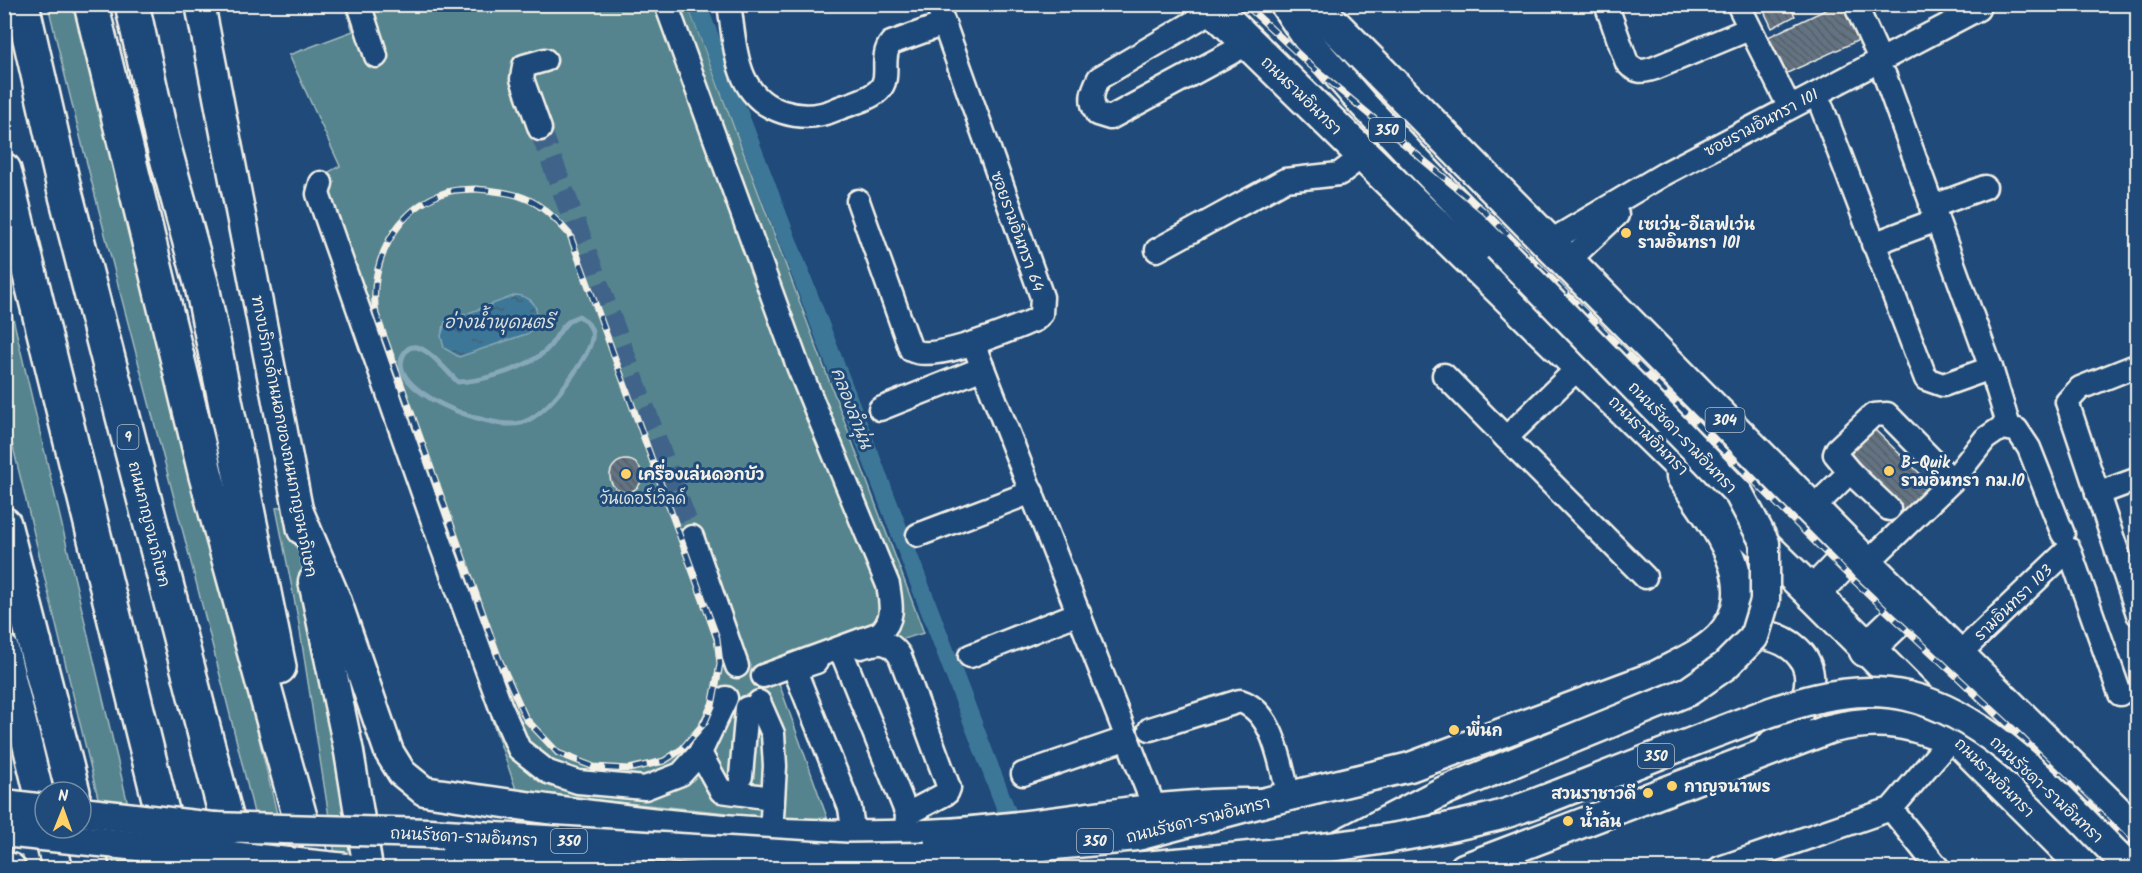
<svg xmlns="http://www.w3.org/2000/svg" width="2142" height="873" font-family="Kalam,'Playpen Sans Thai',sans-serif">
  <defs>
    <pattern id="water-ripples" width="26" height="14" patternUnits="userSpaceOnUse" patternTransform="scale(1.5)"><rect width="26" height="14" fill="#3e7798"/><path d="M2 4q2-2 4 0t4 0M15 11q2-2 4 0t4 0" fill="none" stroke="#44606f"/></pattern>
    <pattern id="building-back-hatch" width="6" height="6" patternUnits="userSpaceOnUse" patternTransform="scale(1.5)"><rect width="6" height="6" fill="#647383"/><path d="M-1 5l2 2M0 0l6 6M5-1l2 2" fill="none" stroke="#565e64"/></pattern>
  </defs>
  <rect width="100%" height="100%" fill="#1f4a7a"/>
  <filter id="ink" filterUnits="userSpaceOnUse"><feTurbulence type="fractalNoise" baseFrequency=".0167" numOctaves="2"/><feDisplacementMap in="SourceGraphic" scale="12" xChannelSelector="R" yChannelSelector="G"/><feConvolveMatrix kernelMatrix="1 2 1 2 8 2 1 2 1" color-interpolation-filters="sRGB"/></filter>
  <g filter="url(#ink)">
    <g fill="#54848e" stroke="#a4babb" stroke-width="1.5">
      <path d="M48,5H83L290,868H267C200,579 116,294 48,5Z"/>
      <path d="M344,5H688L924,633L776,675L829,823L517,792L305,185L340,166L289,55L353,31Z"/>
      <path d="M4,280L143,868H115L5,414Z"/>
      <path d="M290,506L360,868H337L298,618L276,508Z"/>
    </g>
    <path fill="url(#water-ripples)" stroke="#87a8b8" stroke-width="1.5" d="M516,295C533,297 538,306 537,322L529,333L459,357L444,348L441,336L445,322Z"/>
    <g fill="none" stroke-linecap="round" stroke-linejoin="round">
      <path stroke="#87a8b8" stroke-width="5" d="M579,316C596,327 595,337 586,354C574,375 546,416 521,423C490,431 379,389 405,352C419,333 447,373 458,382C484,381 533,367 550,346C560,333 562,322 579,316Z"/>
      <path stroke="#3e7798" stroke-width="18" d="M697,4L1007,812"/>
    </g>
    <g fill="url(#building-back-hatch)" stroke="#f4f1e8" stroke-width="1.5">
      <path d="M1771,4H1789L1795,16L1772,28L1763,9Z"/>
      <path d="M1838,4H1842L1859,40L1785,74L1768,37Z"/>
      <path d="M1872,427L1934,487L1908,516L1842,455Z"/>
      <circle cx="626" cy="476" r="16"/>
    </g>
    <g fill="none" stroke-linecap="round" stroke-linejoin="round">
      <g stroke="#3f638a" stroke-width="22" stroke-dasharray="22 11" stroke-linecap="butt">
        <path d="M540,129L692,537"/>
        <path d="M734,868L741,776"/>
      </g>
      <defs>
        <g id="minor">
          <path d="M359,4L376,56"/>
          <path d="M666,4L798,366L888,585C891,604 895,619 880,633L763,676"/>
          <path d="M729,4C736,47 734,97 783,112C802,118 819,117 837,109C849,104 869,100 879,90C892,77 879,57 891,43L944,24"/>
          <path d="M1606,4L1627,63C1636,73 1643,72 1655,68L1749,29"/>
          <path d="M1738,4L1789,106"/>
          <path d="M1855,4L1880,59"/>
          <path d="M1214,10L1099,78C1092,92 1089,100 1097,114L1110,118L1249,43"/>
          <path d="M1885,76L1991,368L2009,427"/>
          <path d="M1821,105L1926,379L1943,385L1991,368"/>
          <path d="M540,129L522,79L524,66L545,60"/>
          <path d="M321,183L318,194L442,547L500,705L519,749L548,772L578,782L645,788L681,774L700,753L726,698"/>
          <path d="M858,201L911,350C935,363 1009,330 1035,320L1041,314L1042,297L937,4"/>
          <path d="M1931,207L1985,187"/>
          <path d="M1549,242L1664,174L1978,9"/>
          <path d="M1873,244L1937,220"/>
          <path d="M1157,250L1285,180L1339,174L1364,155"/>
          <path d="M1568,261L1617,215"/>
          <path d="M973,343L1154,807"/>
          <path d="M2138,365L2080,388L2067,402L2138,614"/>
          <path d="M1580,366L1506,438L1645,577"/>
          <path d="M1444,375L1506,438"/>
          <path d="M880,409L983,368"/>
          <path d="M1850,472L1835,454L1837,449L1873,415L1887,414L1944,472"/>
          <path d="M2097,494L2138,479"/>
          <path d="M1812,509L1850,472L1889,509"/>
          <path d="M918,535L1032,492"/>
          <path d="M692,537L737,666"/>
          <path d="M1866,564L1953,480L1985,439L2001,428L2017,430L2029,448L2063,534"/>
          <path d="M861,647C879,642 889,639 900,656L949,788L947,793L907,814L906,834"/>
          <path d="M842,653L907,814"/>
          <path d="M970,656L1079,613"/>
          <path d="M1957,656L2069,549L2120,694"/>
          <path d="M816,662L798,668L796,673L850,808L854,835"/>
          <path d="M759,702L773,734L775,766L771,834"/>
          <path d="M1150,729L1240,701C1275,712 1280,765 1289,796"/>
          <path d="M700,753L721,791L772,798"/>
          <path d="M1023,774L1128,738"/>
          <path d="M741,776L747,708"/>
          <path d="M1891,809L1938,868"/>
          <path d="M1720,868L1891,809L1950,740"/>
        </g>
        <g id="major">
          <path d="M200,4L302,530"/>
          <path d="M1284,4L1313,47L1362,103L1498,247"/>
          <path d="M299,512L336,599L389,752L402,773L424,791C596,817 770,843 945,833C1051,827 1154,801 1261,803"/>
          <path d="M313,581L349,752L368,868"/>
          <path d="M1733,635C1782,626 1831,659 1799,711C1791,725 1777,738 1766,751"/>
          <path d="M4,649L45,818"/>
          <path d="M47,828L57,868"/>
          <path d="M925,857L1130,838L1261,803L1410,767L1657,675C1677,664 1704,653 1720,636C1767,584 1711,522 1681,477"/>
          <path d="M4,866L11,868"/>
          <path d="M1295,868L1444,791"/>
          <path d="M1464,868L1829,729C1881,716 1913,723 1962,745"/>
        </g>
        <g id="highway">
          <path d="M22,4L64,188L236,855"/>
          <path d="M91,4L206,476L314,868"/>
          <path d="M132,4L162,140L202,286L279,667"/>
          <path d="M1209,4L1813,594L2087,868"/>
          <path d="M1313,4L1866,564L2138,834"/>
          <path d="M4,170L176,868"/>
          <path d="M4,524L73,792"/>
          <path d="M1813,594L1853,552"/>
          <path d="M1866,650L1910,608"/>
          <path d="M81,825L92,868"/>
        </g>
      </defs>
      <use href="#minor" stroke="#f4f1e8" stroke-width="27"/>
      <use href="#major" stroke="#f4f1e8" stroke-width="33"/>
      <use href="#highway" stroke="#f4f1e8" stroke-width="38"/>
      <use href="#minor" stroke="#1f4a7a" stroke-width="22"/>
      <use href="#major" stroke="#1f4a7a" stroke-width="28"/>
      <use href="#highway" stroke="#1f4a7a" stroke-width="33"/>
      <defs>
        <g id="rail">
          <path d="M1245,4L1309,64L1484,211L1847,574L2012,728L2138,851"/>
          <path d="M475,189C523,193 538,198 570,235L717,638L720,664L712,706L705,722L682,749L664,761L629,769L594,767L558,753L526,719L499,659L376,314C368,264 396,207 447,192C456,189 466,190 475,189Z"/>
        </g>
      </defs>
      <use href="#rail" stroke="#f4f1e8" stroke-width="7"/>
      <use href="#rail" stroke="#1f4a7a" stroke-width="4.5" stroke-dasharray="14" stroke-linecap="butt"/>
      <defs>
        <g id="major-bridge">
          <path d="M1444,791L1689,691L1725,666L1754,637L1765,601V543L1739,494L1498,247"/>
          <path d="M4,804L45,809"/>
          <path d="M81,812L231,829"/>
          <path d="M213,827L429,833L846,858L925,857"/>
          <path d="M4,832L346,868"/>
          <path d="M456,852L600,868"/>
          <path d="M1124,868C1246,856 1370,848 1489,818C1519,811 1548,798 1577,787C1623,769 1669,751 1715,733C1776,710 1841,681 1907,696C1996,717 2066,806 2130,868"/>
        </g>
      </defs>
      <use href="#major-bridge" stroke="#f4f1e8" stroke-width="33" stroke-linecap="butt"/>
      <use href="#major-bridge" stroke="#1f4a7a" stroke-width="28"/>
    </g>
  </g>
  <g fill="#ffd166" stroke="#1f4a7a" stroke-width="2">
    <circle cx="1626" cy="233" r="6"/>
    <circle cx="1889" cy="471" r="6"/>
    <circle cx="626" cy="474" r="6"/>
    <circle cx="1454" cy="730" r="6"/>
    <circle cx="1672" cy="786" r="6"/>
    <circle cx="1648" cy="793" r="6"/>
    <circle cx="1568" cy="821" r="6"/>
  </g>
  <g text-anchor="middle" stroke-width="6" stroke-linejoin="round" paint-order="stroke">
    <g fill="#1f4a7a" stroke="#b4bfc7" stroke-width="1.5">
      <rect x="1369" y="118" width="36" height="24" rx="4.5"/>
      <rect x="1705.5" y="408" width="39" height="24" rx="4.5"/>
      <rect x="117.5" y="425" width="21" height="24" rx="4.5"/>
      <rect x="1638" y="744" width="36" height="24" rx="4.5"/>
      <rect x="551" y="829" width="36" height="24" rx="4.5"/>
      <rect x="1077" y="829" width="36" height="24" rx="4.5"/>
    </g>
    <g font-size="15" font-weight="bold" fill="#f4f1e8">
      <text x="1387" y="135">350</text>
      <text x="1725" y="425">304</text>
      <text x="128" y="442">9</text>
      <text x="1656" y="761">350</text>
      <text x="569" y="846">350</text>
      <text x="1095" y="846">350</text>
    </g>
    <g font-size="16" fill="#f4f1e8" stroke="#1f4a7a">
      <text transform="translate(1302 95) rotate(44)" y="6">ถนนรามอินทรา</text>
      <text transform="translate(1761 122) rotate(-28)" y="6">ซอยรามอินทรา 101</text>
      <text transform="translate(1018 231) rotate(70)" y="6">ซอยรามอินทรา 64</text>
      <text transform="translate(1649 435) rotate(45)" y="6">ถนนรามอินทรา</text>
      <text transform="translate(285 436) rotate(79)" y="6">ทางบริการด้านนอกของถนนกาญจนาภิเษก</text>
      <text transform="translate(1683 437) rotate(46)" y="6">ถนนรัชดา-รามอินทรา</text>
      <text transform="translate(150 524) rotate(76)" y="6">ถนนกาญจนาภิเษก</text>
      <text transform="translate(2013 602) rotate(-44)" y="6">รามอินทรา 103</text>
      <text transform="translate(1995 777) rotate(45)" y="6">ถนนรามอินทรา</text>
      <text transform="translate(2047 789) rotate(43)" y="6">ถนนรัชดา-รามอินทรา</text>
      <text transform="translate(1198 819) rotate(-14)" y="6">ถนนรัชดา-รามอินทรา</text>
      <text transform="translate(464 836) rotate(3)" y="6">ถนนรัชดา-รามอินทรา</text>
    </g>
    <g font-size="16" font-weight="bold" fill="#f4f1e8" stroke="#1f4a7a" text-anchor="start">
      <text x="1638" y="230">เซเว่น-อีเลฟเว่น<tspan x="1638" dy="18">รามอินทรา 101</tspan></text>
      <text x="1901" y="468">B-Quik<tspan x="1901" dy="18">รามอินทรา กม.10</tspan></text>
      <text x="638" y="480">เครื่องเล่นดอกบัว</text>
      <text x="1466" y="736">พี่นก</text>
      <text x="1684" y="792">กาญจนาพร</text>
      <text x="1636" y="799" text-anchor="end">สวนราชาวดี</text>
      <text x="1580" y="827">น้ำล้น</text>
    </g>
    <g font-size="16" fill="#dce1da" stroke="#1f4a7a">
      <text x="643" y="504">วันเดอร์เวิลด์</text>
    </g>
    <g font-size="18" font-style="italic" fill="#d9dfdc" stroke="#1f4a7a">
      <text x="499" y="328">อ่างน้ำพุดนตรี</text>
      <text transform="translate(852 408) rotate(69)" y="6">คลองลำนุ่น</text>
    </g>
  </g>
  <rect width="2142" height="873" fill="none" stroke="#1f4a7a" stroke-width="24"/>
  <rect x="12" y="12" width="2118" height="849" fill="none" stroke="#f4f1e8" stroke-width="2" filter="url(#ink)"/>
  <g transform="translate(63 810) rotate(1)"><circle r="28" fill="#1f4a7a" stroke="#748da6" stroke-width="1.5"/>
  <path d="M0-4.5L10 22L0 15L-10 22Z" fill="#ffd166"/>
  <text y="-9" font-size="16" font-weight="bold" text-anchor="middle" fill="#f4f1e8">N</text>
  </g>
</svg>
